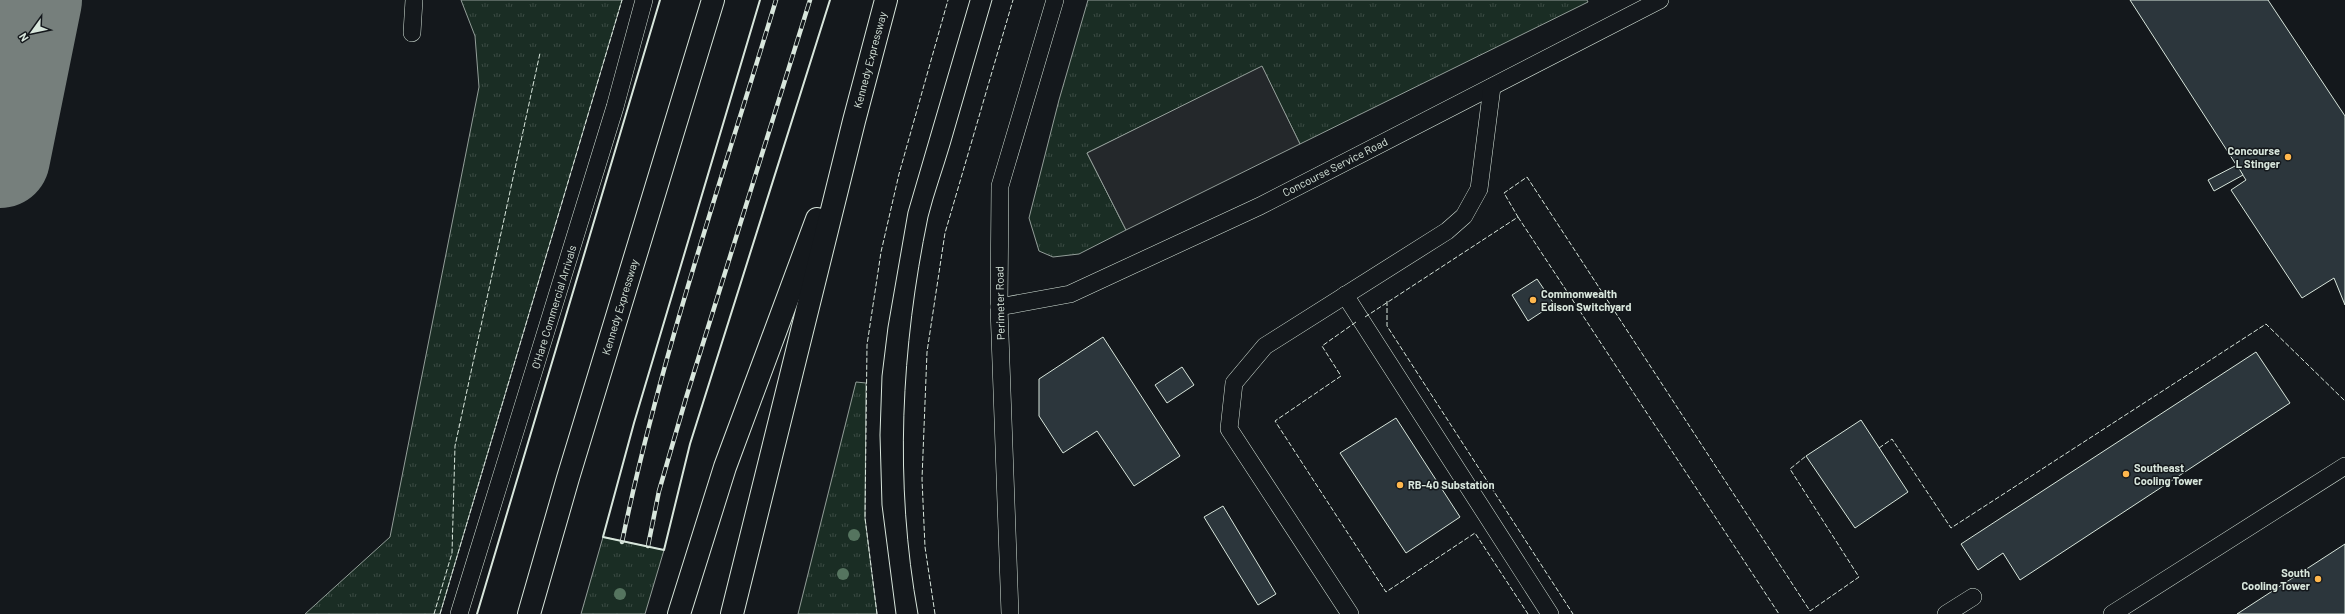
<svg xmlns="http://www.w3.org/2000/svg" width="2345" height="614" font-family="Barlow,sans-serif">
  <defs>
    <pattern id="grass-tufts" width="24" height="20" patternUnits="userSpaceOnUse"><rect width="24" height="20" fill="#1a2d24"/><path d="M3 7l-1-3M5 7V3M7 7l1-3M15 17l-1-3M17 17v-4M19 17l1-3" fill="none" stroke="#3b4b43"/></pattern>
  </defs>
  <rect width="100%" height="100%" fill="#14181c"/>
  <g fill="url(#grass-tufts)" stroke="#939e99">
    <path d="M461,0H622L440,614H305L390,537L479,87L475,36Z"/>
    <path d="M1088,0H1587L1588,2L1300,144L1262,67L1087,153L1126,230L1079,254L1053,257L1039,251L1029,218L1059,100Z"/>
    <path d="M856,382L866,383L865,518L877,614H798Z"/>
    <path d="M603,537L664,550L645,614H581Z"/>
  </g>
  <path fill="#24282b" stroke="#939e99" d="M1262,66L1300,144L1126,230L1087,153Z"/>
  <g fill="none" stroke-linecap="round" stroke-linejoin="round">
    <path stroke="#767f7c" stroke-width="100" d="M0,158L32,0"/>
  </g>
  <g fill="#2c363c" stroke="#d8e6dc">
    <path d="M2130,0H2268L2345,116V305L2334,278L2302,298L2231,190L2246,180Z"/>
    <path d="M2237,165L2243,175L2214,191L2208,180Z"/>
    <path d="M1537,279L1554,304L1528,321L1512,295Z"/>
    <path d="M1103,337L1180,456L1134,486L1097,431L1063,453L1039,416V379Z"/>
    <path d="M2256,352L2290,403L2020,580L2003,553L1978,570L1961,544Z"/>
    <path d="M1182,367L1194,385L1167,403L1155,385Z"/>
    <path d="M1396,418L1460,517L1406,553L1340,453Z"/>
    <path d="M1861,420L1908,492L1855,528L1806,456Z"/>
    <path d="M1223,506L1276,594L1258,605L1204,517Z"/>
    <path d="M2345,544V614H2237Z"/>
  </g>
  <g fill="none" stroke-linecap="round" stroke-linejoin="round">
    <defs>
      <g id="lane">
        <path d="M412,33L414,0"/>
        <path d="M1345,295L1550,614"/>
        <path d="M999,307L1070,294L1260,206L1660,0"/>
        <path d="M459,614L615,107L644,0"/>
        <path d="M1010,614L999,307L1000,186L1055,0"/>
        <path d="M1350,614L1229,429L1234,383L1265,346L1447,231L1464,216L1479,189L1492,87"/>
        <path d="M1946,614L1973,597"/>
        <path d="M2112,614L2345,466"/>
      </g>
      <g id="highway">
        <path d="M529,614L568,478L713,0"/>
        <path d="M679,614L725,467L817,219"/>
        <path d="M732,614L854,121L886,0"/>
      </g>
    </defs>
    <use href="#lane" stroke="#d8e6dc" stroke-width="18"/>
    <use href="#highway" stroke="#d8e6dc" stroke-width="24"/>
    <use href="#lane" stroke="#14181c" stroke-width="17"/>
    <use href="#highway" stroke="#14181c" stroke-width="22"/>
    <g stroke="#d8e6dc" stroke-width="1">
      <path d="M896,614L882,505L880,435L882,376L888,327L908,212L970,0"/>
      <path d="M918,614C894,482 901,348 928,217C934,193 943,169 950,145C964,97 978,48 992,0"/>
    </g>
    <defs>
      <g id="rail">
        <path d="M622,542C660,358 722,179 776,0"/>
        <path d="M648,546L659,491L686,398L810,0"/>
      </g>
    </defs>
    <use href="#rail" stroke="#d8e6dc" stroke-width="4.5"/>
    <use href="#rail" stroke="#14181c" stroke-width="3" stroke-dasharray="9" stroke-linecap="butt"/>
    <g stroke="#d8e6dc" stroke-width="1" stroke-dasharray="5 2" stroke-linecap="butt">
      <path d="M1518,217L1779,614"/>
      <path d="M1387,301V326L1573,614"/>
      <path d="M1365,317L1518,217L1504,193L1527,177L1810,611L1859,577L1790,469L1806,456"/>
      <path d="M1356,322L1322,346L1341,376L1275,421L1386,592L1475,533L1528,614"/>
      <path d="M1879,448L1892,439L1951,528L2266,324L2345,401"/>
      <path d="M434,614L452,553L455,446L540,53"/>
      <path d="M440,614L622,0"/>
      <path d="M877,614L865,518L867,345L881,252L899,174L948,0"/>
      <path d="M935,614L925,547L922,479L927,352L945,233L1013,0"/>
    </g>
    <g stroke="#d8e6dc" stroke-width="2">
      <path d="M760,0L634,423L603,537L664,550L690,444L830,0"/>
      <path d="M477,614L660,0"/>
    </g>
  </g>
  <g fill="#55745f">
    <circle cx="854" cy="535" r="6"/>
    <circle cx="843" cy="574" r="6"/>
    <circle cx="620" cy="594" r="6"/>
  </g>
  <g fill="#ffb74d" stroke="#14181c" stroke-width="1.5">
    <circle cx="2288" cy="157" r="4"/>
    <circle cx="1533" cy="300" r="4"/>
    <circle cx="2126" cy="474" r="4"/>
    <circle cx="1400" cy="485" r="4"/>
    <circle cx="2318" cy="579" r="4"/>
  </g>
  <g text-anchor="middle" stroke-width="3" stroke-linejoin="round" paint-order="stroke">
    <g font-size="11" fill="#d8e6dc" stroke="#14181c">
      <text transform="translate(870 60) rotate(-75)" y="4">Kennedy Expressway</text>
      <text transform="translate(1335 167) rotate(-27)" y="4">Concourse Service Road</text>
      <text transform="translate(1000 303) rotate(-91)" y="4">Perimeter Road</text>
      <text transform="translate(554 307) rotate(-73)" y="4">O'Hare Commercial Arrivals</text>
      <text transform="translate(620 307) rotate(-73)" y="4">Kennedy Expressway</text>
    </g>
    <g font-size="11" font-weight="bold" fill="#d8e6dc" stroke="#14181c" text-anchor="start">
      <text x="2280" y="155" text-anchor="end">Concourse<tspan x="2280" dy="13">L Stinger</tspan></text>
      <text x="1541" y="298">Commonwealth<tspan x="1541" dy="13">Edison Switchyard</tspan></text>
      <text x="2134" y="472">Southeast<tspan x="2134" dy="13">Cooling Tower</tspan></text>
      <text x="1408" y="489">RB-40 Substation</text>
      <text x="2310" y="577" text-anchor="end">South<tspan x="2310" dy="13">Cooling Tower</tspan></text>
    </g>
  </g>
  <g transform="translate(32 32) rotate(237)" stroke="#14181c" stroke-width="3" paint-order="stroke">
  <path d="M0-3L7 15L0 10L-7 15Z" fill="#d8e6dc"/>
  <text y="-6" font-size="11" font-weight="bold" text-anchor="middle" fill="#d8e6dc">N</text>
  </g>
</svg>
